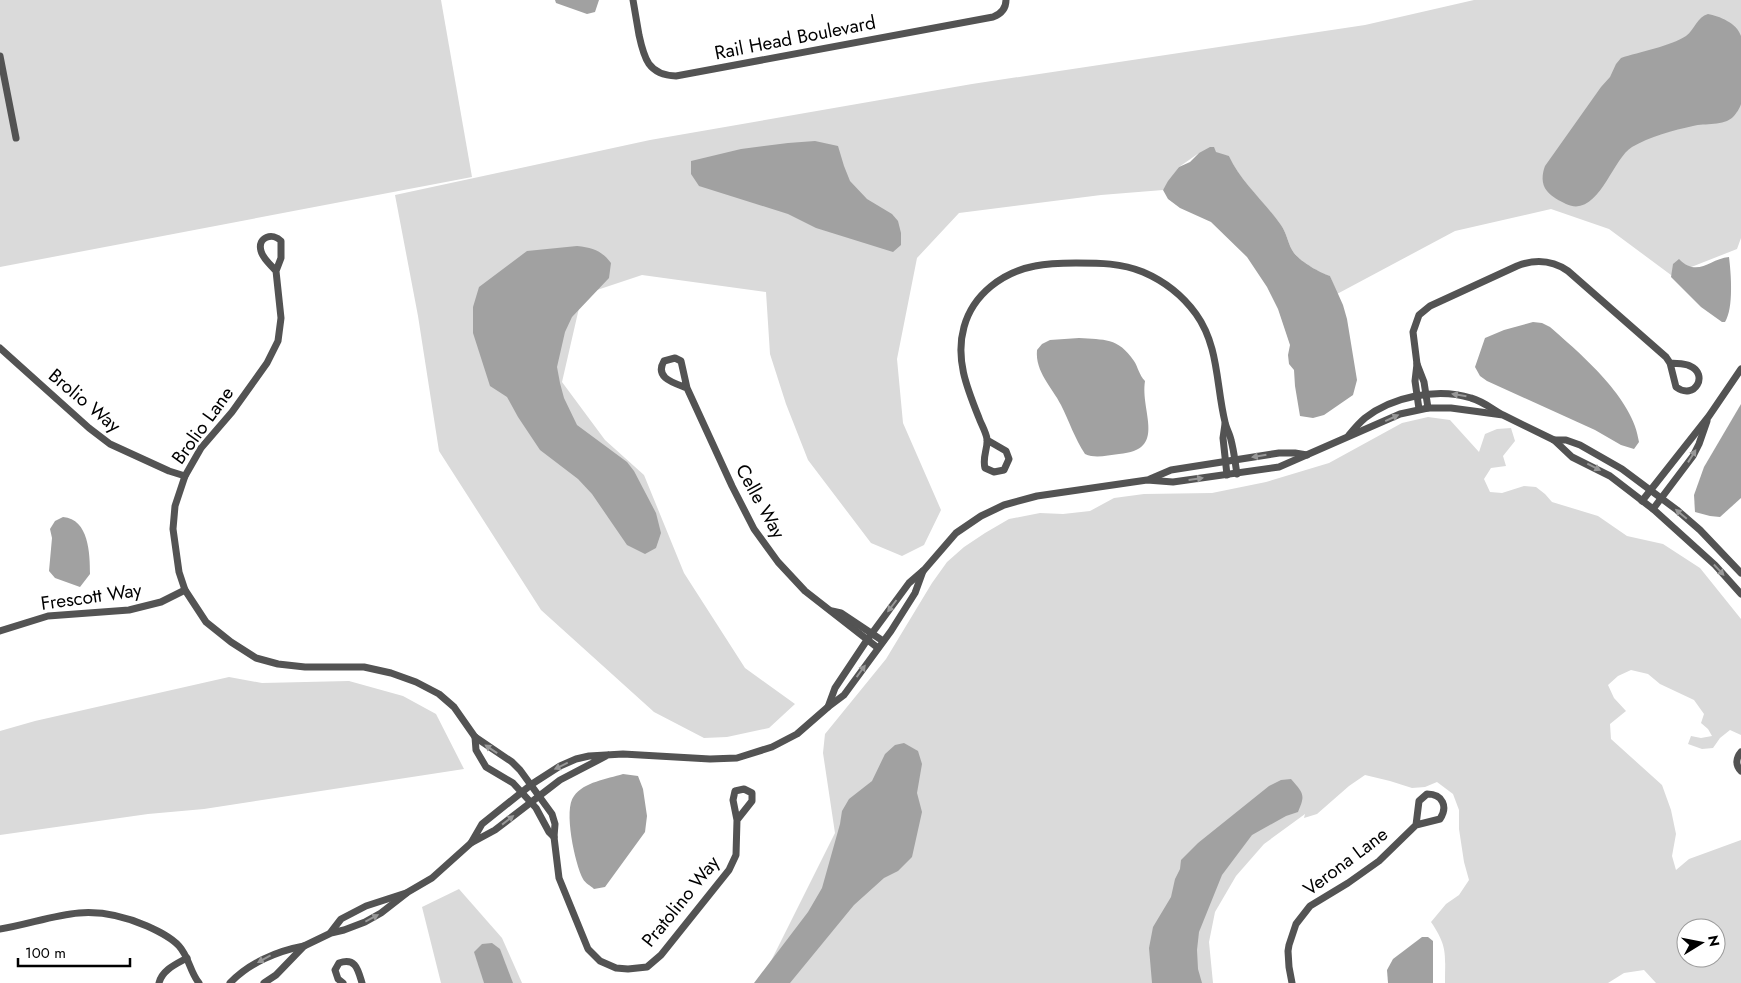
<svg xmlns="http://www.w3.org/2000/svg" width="1741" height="983" font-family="Jost,sans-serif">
  <rect width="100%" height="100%" fill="#fff"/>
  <g fill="#dadada" fill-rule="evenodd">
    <path d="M0,0H441L472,177L0,267Z"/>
    <path d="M1474,0H1741V238L1737,249L1671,275L1609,229L1551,209L1455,231L1337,294L1330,276C1321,274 1300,261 1294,253C1288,245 1287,233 1281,225C1264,201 1241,183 1229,156L1199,153L1179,167L1163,190L1101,195L959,213L917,258L897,359L903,423L941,510L924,545L902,556L871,543L808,460L786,404L770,354L766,292L642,275L582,295L562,382L605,440L644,475L684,573L745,668L795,704L769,728L727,737L704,738L654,712L541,610L439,451L418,316L395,195L650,140L972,84L1365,25Z"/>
    <path d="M1428,417L1450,420L1479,452L1485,434L1497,429L1511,428L1515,441L1503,456L1506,466L1491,468L1484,479L1490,492L1502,493L1524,486L1536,487L1545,494L1552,502L1598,516L1627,536L1663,544L1700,568L1741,619V735L1730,730L1720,738L1713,748L1702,749L1688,744L1691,736L1701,738L1712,736L1708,729L1701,723L1704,714L1694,700L1660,684L1648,674L1631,670L1618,676L1608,685L1614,698L1626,711L1610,724L1611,739L1662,785L1671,810L1676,834L1672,856L1676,870L1689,859L1741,840V983H1656L1644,970L1624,973L1608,983H1445C1445,954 1448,947 1431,922L1446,904L1459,895L1469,880L1464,862L1459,829V810L1453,794L1437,782L1425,787L1412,788L1390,781L1365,775L1349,786L1317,814L1304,818L1305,814L1264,844L1236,876L1215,912L1209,942L1213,983H760L835,833L823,753L825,734L886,659L932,583L947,562L964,547L985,533L1009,519L1040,513L1063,514L1090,511L1114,498L1144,494L1212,493L1266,482L1329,463L1402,423ZM1686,928H1716V958H1686Z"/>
    <path d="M229,677L262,683L349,681L403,696L436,714L464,769L204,809L148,814L0,835V731L35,721Z"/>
    <path d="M459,889L502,938L522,983H441L422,907Z"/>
  </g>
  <g fill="#a1a1a1">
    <path d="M555,0H599L595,12L587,14L556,3Z"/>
    <path d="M1708,14C1719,16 1737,23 1741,36C1741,42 1741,97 1741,104C1740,108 1736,114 1733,117C1724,126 1705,123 1693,126C1674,130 1649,137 1632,147C1612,159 1598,219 1566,204C1560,201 1552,197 1547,191C1541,184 1542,174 1545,166L1601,87L1610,77L1616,64L1621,58C1639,52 1671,46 1686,36C1695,29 1697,17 1708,14Z"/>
    <path d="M815,141L838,146L844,166L850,181L867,199L892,214L898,221L901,233V245L893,252L816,228L788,214L699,186L691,174V161L741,149L788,143Z"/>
    <path d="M1210,147H1214L1216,152L1229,156C1241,182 1264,201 1281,225C1287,233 1288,245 1294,253C1300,261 1320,273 1330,276L1343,305L1347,319L1357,380L1353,395L1324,415L1313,418L1300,416L1295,386L1294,370L1289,364L1288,355L1290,345L1278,309L1267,287L1247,257L1211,222L1180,208L1168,199L1163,190L1168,181L1179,167L1190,162L1199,153Z"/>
    <path d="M577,246C593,248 601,250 611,263L609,278L572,317L565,332L557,367L560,383L564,398L577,425L627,462L634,471L656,513L661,533L656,548L645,554L627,545L592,494L578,479L540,450L518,417L507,397L490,386L473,333V307L479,287L527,251Z"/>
    <path d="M1729,257C1731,273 1734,308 1725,322H1722L1701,307L1671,277L1673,264L1679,259C1698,278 1709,259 1729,257Z"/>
    <path d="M1533,322L1542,323L1550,327C1581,354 1634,399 1639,442L1634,449L1621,445L1595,430L1487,381L1480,376L1475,367L1485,338L1504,330Z"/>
    <path d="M1079,338C1104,340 1118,337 1134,361C1138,367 1139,375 1145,381C1140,412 1168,450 1119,454C1107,455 1096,459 1085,454C1075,439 1069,421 1061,405C1052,387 1035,372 1037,350L1042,344L1050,340Z"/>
    <path d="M1741,404V498L1720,517L1710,516L1695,512L1694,495L1704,467Z"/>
    <path d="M63,517C89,519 90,554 90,574L80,587L55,578L49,571L52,538L50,529L55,521Z"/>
    <path d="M904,743L918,751L922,764L917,793L922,812L912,857L898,871L884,878L854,905L790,983H754L808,912L822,888L840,824L842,811L849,799L872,781L885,754L895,745Z"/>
    <path d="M623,774L638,776L643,789L647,816L645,832L605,887L594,889C591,886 585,883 583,879C575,864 563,809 574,796C584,782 607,779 623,774Z"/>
    <path d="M1291,779C1303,793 1306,794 1298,812L1286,816L1252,835L1222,875L1199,932L1197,950L1198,969L1202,983H1152L1149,948L1153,927L1171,897L1175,879L1180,869L1181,860L1198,843L1269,786L1281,780Z"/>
    <path d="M1422,937H1428L1433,941V983H1388L1387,970L1393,959Z"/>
    <path d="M492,943L500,949L513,983H484L474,952L482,944Z"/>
  </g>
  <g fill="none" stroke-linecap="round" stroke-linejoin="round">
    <g stroke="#535353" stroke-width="7">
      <path d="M633,0C635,12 637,23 639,35C644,58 648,75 676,76L993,17C1001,14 1006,9 1006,0"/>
      <path d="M0,56L16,138"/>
      <path d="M276,271C271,265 263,259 261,251C257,237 273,232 281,241V258L276,271L281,318L278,341L267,363L232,412L201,448L185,476L175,506L173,529L179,572L185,590L206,622L231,642L256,658L278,664L305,667H364L391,673L416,682L439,694L454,707L475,737L512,762L520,770L552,814L555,824L554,837L559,878L588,949L600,961L616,968L628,969L647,967L661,955L729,870L736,855L737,820L752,801V793L744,789L735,791L733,800L737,820"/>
      <path d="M0,348L89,428L110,444L169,471L185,476"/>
      <path d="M1417,364L1424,382L1428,408"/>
      <path d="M687,388C674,383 654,378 664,361L675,358L681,361L687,388L732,486L754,529L778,562L805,591L878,648"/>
      <path d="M1419,409L1415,381L1417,364L1413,332L1419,315L1430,306L1517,266C1535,259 1552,260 1568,271L1666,357L1670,363L1676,387C1695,401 1709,374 1690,366C1684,363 1677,364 1670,363"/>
      <path d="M1225,424L1223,438L1227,475"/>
      <path d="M1349,435C1354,429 1359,423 1365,418C1392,397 1437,387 1471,398C1482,401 1491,408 1501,414"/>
      <path d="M987,440L1006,451L1009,459L1004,470L994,472L985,468C982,457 988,449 987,439C986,432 981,424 979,418C967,388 955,359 964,327C973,294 1003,272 1035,266C1049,263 1063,263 1076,263C1100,263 1121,263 1143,272C1164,281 1183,296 1196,314C1219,346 1216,385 1225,422C1226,428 1230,434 1231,440C1234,451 1235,462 1237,474"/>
      <path d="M1554,440H1566L1580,445L1622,469L1677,510L1700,530L1741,573"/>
      <path d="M1150,479L1171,470L1279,453H1295L1307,455"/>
      <path d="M1642,501L1709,416L1741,369"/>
      <path d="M1653,509L1693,456L1699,444L1707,421"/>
      <path d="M832,611L841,613L883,641"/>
      <path d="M0,631L48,616L129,610L161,602L185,590"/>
      <path d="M828,707L835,688L867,640L909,583L924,570L956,533L981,516L1004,505L1037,496L1147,480L1173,482L1279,467L1400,414L1428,408H1451L1503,415L1554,440L1572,457L1610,476L1653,509L1715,565L1741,594"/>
      <path d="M475,737L476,750L486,767L513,783L536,808L549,832L554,837"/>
      <path d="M1741,752C1736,758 1735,765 1741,771"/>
      <path d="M608,755L560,780L495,830L471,843L482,824L532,784L560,766L576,759L589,756L623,754L710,759L737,758L772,747L797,734L828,707L844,695L891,631L915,593L923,571"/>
      <path d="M0,929C27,925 53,915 79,913C102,911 126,917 147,926C158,931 171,937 179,946C189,957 190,972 199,983"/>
      <path d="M331,932L341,919L366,906L406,893"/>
      <path d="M159,983C162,970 176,964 187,958"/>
      <path d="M230,983C249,963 277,951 304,946"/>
      <path d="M264,983L276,975L304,946L331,933L344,930L365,922L381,913L408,892L432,878L471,843"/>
      <path d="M343,983L338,979L335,970L339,963C356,957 358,970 362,983"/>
      <path d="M1292,983L1289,967L1288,951L1289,945L1296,924L1310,906L1348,883L1379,861L1416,825L1440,819C1448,807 1443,794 1427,794L1419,801L1416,825"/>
    </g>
  </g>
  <defs><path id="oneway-solid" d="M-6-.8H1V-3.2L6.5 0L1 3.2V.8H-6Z" transform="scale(1.25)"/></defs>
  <g fill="#989898">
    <use href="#oneway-solid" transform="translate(1459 395) rotate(-171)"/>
    <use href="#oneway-solid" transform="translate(1392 418) rotate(-25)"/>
    <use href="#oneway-solid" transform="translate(1259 456) rotate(171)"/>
    <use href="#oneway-solid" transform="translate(1692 456) rotate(-58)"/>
    <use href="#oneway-solid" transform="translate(1594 467) rotate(27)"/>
    <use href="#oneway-solid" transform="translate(1196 479) rotate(-8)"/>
    <use href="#oneway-solid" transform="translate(1681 514) rotate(-140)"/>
    <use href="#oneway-solid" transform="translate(1719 570) rotate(47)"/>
    <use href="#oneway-solid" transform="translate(892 606) rotate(127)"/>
    <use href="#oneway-solid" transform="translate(861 671) rotate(-54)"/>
    <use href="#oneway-solid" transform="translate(491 749) rotate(-146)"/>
    <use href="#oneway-solid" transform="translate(561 766) rotate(154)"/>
    <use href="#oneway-solid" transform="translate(508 820) rotate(-38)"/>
    <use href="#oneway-solid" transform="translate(372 918) rotate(-28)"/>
    <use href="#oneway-solid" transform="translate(264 959) rotate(151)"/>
  </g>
  <g text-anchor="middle" stroke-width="5" stroke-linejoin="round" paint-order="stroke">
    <g font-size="19" fill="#000" stroke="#fff">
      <text transform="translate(795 37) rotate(-11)" y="7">Rail Head Boulevard</text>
      <text transform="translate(85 400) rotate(40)" y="7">Brolio Way</text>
      <text transform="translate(202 425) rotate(-54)" y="7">Brolio Lane</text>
      <text transform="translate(761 501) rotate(61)" y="7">Celle Way</text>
      <text transform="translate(91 596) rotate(-8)" y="7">Frescott Way</text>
      <text transform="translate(1345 861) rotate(-37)" y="7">Verona Lane</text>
      <text transform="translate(680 901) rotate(-51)" y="7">Pratolino Way</text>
    </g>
  </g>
  <g transform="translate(1701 943) rotate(80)"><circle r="24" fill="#ffffff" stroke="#999999"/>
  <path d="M0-4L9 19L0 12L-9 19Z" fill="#000000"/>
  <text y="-8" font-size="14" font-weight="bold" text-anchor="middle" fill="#000000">N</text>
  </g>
  <path d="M18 958v8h112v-8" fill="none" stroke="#000000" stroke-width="2.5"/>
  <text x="25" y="958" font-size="15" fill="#000000" stroke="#ffffff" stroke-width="4" paint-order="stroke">100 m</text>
</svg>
